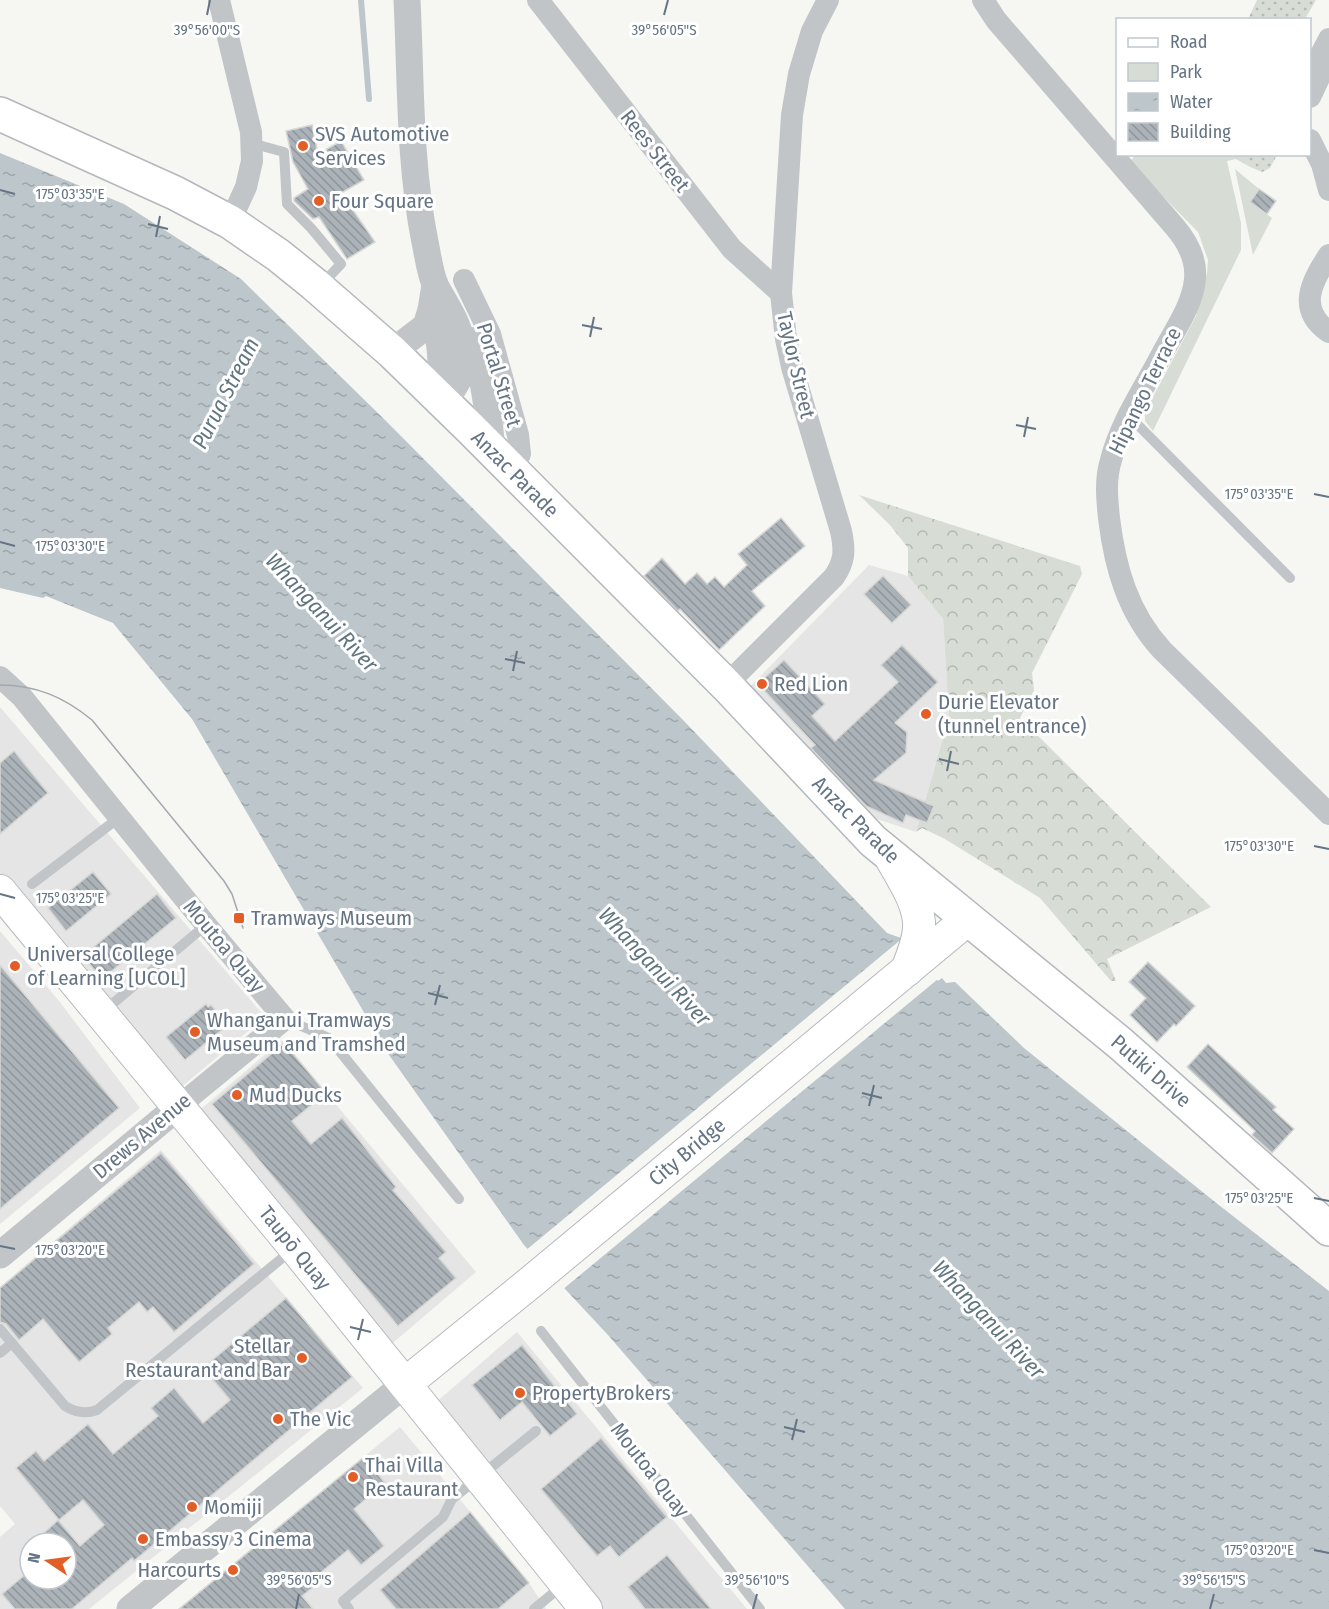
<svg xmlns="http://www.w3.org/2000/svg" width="1329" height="1609" font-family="'Fira Sans Condensed',sans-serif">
  <defs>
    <pattern id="forest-crowns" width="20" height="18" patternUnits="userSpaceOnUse" patternTransform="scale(1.5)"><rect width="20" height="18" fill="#d7ddd4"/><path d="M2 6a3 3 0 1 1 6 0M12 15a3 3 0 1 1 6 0" fill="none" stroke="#b2b8b2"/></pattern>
    <pattern id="park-dots" width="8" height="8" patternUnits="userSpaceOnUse" patternTransform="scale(1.5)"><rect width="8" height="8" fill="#d7ddd4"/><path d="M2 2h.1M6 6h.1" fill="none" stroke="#b2b8b2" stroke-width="1.8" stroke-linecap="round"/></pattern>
    <pattern id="water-ripples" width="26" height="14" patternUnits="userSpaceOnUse" patternTransform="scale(1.5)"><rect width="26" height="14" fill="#bcc6cb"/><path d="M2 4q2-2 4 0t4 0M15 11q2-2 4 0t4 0" fill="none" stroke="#9ca5aa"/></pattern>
    <pattern id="building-back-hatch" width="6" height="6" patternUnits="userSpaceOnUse" patternTransform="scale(1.5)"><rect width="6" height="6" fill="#abb2b8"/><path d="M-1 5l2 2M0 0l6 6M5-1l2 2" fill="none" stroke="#8f959b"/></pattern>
  </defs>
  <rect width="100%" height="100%" fill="#f6f6f3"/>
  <g fill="#e4e5e4" fill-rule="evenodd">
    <path d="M869,565L908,576L943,619L949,718L916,832L853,811L743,694Z"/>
    <path d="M0,707L265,1017L173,1094L0,884Z"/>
    <path d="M0,931L59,1001L140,1108L0,1224Z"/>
    <path d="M282,1040L476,1272L388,1347L194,1115Z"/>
    <path d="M161,1150L363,1388L89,1609H0V1537L15,1524L0,1506V1287ZM30,1543H66V1579H30Z"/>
    <path d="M517,1332L747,1609H603L433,1405Z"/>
    <path d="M400,1427L529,1583L546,1609H179Z"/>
  </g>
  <g fill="#d7ddd4">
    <path d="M1244,154L1248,166L1236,159L1227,161L1241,223V250L1153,431L1145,421V412L1196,316L1207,274L1208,260L1198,232L1129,162L1136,155Z"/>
    <path d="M1235,169L1259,189L1250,202L1272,218L1253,255Z"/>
  </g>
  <path fill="url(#forest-crowns)" d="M859,495L1080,566L1082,574L1032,673L1034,690L1020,718L1211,907L1107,959L1116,981H1111L1040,898L945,839L922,828L916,832L949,718L943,619L908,576V548L890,525Z"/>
  <g fill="url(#park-dots)">
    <path d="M1257,0H1316L1305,19H1248Z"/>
    <path d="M1244,155V154L1277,155L1270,168L1262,172L1248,166Z"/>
  </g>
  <path fill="url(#water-ripples)" d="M0,153L124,204L241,279L387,422L684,721L887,933L901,938L938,981L942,978L946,983L955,982L1024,1048L1215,1202L1329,1291V1609H845L608,1335L524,1245L389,1055L192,719L113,623L46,596L43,598L0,588Z"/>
  <path fill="#f6f6f3" d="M904,937L938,979L562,1290L525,1251Z"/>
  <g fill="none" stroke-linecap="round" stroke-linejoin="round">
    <path stroke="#bcc6cb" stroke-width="6" d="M361,0L369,99"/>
  </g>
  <g fill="url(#building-back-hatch)" stroke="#d7d8d5" stroke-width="1.5">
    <path d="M312,125L318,154L341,141L364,180L341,193L375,242L347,259L319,217L313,219L294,201V198L308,189L293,162L286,131Z"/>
    <path d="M1259,189L1276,201L1267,214L1250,202Z"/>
    <path d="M781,518L805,546L752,591L765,606L719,650L680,609L678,611L644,576L662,558L685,584L697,573L707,584L715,577L724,587L747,565L738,554Z"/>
    <path d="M883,576L911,605L892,623L864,594Z"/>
    <path d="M902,645L938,682L895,723L907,732L906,753L874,780L934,806L927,823L906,815L903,823L866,806L811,748L815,745L758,684L784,660L825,704L812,716L835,741L898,682L881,665Z"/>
    <path d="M14,751L48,793L0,834V763Z"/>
    <path d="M93,872L111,894L66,931L48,908Z"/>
    <path d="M157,894L176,918L102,979L83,956Z"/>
    <path d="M1148,962L1195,1006L1176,1026L1174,1024L1157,1042L1130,1015L1146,998L1129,982Z"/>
    <path d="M0,965L119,1108L0,1209Z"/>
    <path d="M206,1004L208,1007L211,1005L226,1023L223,1026L224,1028L185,1060L166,1037Z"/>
    <path d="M284,1043L326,1093L292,1121L311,1144L342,1118L396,1187L393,1190L446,1252L439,1258L456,1278L398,1326L212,1104Z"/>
    <path d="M1208,1044L1276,1107L1273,1110L1294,1129L1272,1153L1252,1135L1255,1131L1187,1067Z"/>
    <path d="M161,1153L254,1264L174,1332L153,1307L147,1312L139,1302L108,1328L112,1334L79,1362L43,1319L19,1340L6,1324L0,1322V1288Z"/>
    <path d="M286,1298L352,1377L134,1561L132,1558L72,1609H15L2,1594L27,1573L38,1586L47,1579H66V1543H52L44,1533L58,1520L80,1546L104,1525L83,1500L59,1520L16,1468L36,1451L44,1461L88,1424L113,1454L158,1416L151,1408L174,1388L203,1423L230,1400L203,1368Z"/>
    <path d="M522,1345L577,1414L550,1436L522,1402L500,1420L472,1385Z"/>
    <path d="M601,1438L667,1517L619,1557L610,1546L597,1556L541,1489Z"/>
    <path d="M364,1457L385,1483L354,1509L384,1546L361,1565L348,1550L313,1579L317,1584L302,1596L313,1609H179Z"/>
    <path d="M470,1512L529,1583L498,1609H396L380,1590Z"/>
    <path d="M667,1555L711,1609H645L628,1587Z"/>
  </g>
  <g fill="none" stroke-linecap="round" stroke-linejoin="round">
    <defs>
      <g id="secondary">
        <path d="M891,858C902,878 921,905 919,929C918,943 912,957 907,970"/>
        <path d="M0,891L295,1248L586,1609"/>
        <path d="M405,1384L531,1282L968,919"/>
      </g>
      <path id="primary" d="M0,114L175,193L230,222L278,255L314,284L392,352L471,429L726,685L873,841L1121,1044L1329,1229"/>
    </defs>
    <use href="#secondary" stroke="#b6babf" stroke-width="34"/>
    <use href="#primary" stroke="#b4b8bc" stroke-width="36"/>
    <g stroke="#c1c5c8" stroke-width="10">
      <path d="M251,143L284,152L287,204L311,228L341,264L321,285"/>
      <path d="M1129,416L1290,578"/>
      <path d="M32,884L120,817"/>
      <path d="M104,1011L206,925"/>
      <path d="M285,1019L329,1038L459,1199"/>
      <path d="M0,1329L65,1406C76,1413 86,1414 97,1410L292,1250"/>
      <path d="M541,1331L760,1609"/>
      <path d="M0,1353L12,1343"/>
      <path d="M349,1609L343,1601L443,1517L452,1499L536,1431"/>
      <path d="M534,1609L563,1585"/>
    </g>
    <g stroke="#c1c5c8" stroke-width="22">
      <path d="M219,0L251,132L252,161L246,187L230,222"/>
      <path d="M538,0L732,249L781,293"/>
      <path d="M983,0L996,20L1174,226C1187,241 1197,258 1195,279C1193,306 1172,334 1160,358C1143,390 1120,424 1111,460C1105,479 1107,499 1109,518C1115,568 1128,613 1162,650L1329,814"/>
      <path d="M1310,97L1319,78V58L1329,39"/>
      <path d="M1310,140L1322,164L1329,190"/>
      <path d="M1329,255C1312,281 1296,309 1329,332"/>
      <path d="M464,280L490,334L518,435L520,454L512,472"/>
      <path d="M0,677L22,697L206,925L285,1019L179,1106"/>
      <path d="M726,685L834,577C845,561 845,550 841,531L792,367L786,339L781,293L792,115L799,74L812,31L828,0"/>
    </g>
    <g stroke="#c1c5c8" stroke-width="27">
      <path d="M407,0C411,80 409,163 425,242C428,256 430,274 436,287C448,309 462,327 463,354C464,374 455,388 442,402"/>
      <path d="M469,340C483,360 490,426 492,452"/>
      <path d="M392,352L426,326L431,310L435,285"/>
      <path d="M431,391C433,387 438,383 439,379C444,359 438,329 431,310"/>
      <path d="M0,1255L179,1106"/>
      <path d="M130,1609L405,1384"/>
    </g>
    <use href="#secondary" stroke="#fff" stroke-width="32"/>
    <use href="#primary" stroke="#fff" stroke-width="33"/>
    <path stroke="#a4a9af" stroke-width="1.5" d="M0,685C36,685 64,697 92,720L224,881L232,894L243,928"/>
  </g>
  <path fill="none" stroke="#657484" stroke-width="2" d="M207,15L210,0M664,15L668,0M0,190L15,194M148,224L168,229M156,237L160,216M582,325L602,329M590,337L594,317M1016,425L1036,429M1024,437L1028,417M1314,494L1329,497M0,542L15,546M505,659L525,663M513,671L517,651M939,759L959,764M947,771L951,751M1314,846L1329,849M0,894L15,898M428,993L448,998M435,1005L440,985M862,1093L882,1098M869,1106L874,1085M1314,1198L1329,1201M0,1246L15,1249M350,1327L371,1332M358,1340L363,1319M784,1427L805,1432M792,1440L797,1419M1314,1550L1329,1553M296,1609L299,1594M753,1609L757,1594M1210,1609L1214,1594"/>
  <g fill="#e35d26" stroke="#fff" stroke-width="2">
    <circle cx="303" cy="146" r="6"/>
    <circle cx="319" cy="201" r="6"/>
    <circle cx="762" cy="684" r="6"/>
    <circle cx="926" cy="714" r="6"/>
    <rect x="233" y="912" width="12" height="12" rx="3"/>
    <circle cx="15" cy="966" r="6"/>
    <circle cx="195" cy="1032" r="6"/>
    <circle cx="237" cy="1095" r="6"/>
    <circle cx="302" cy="1358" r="6"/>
    <circle cx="520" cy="1393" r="6"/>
    <circle cx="278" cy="1419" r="6"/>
    <circle cx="353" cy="1477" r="6"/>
    <circle cx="192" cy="1507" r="6"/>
    <circle cx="143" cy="1539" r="6"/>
    <circle cx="233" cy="1570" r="6"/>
  </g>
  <g text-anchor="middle" stroke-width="6" stroke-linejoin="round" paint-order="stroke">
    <g font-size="21" fill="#657484" stroke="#fff" text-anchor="start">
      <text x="315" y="141">SVS Automotive<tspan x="315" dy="24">Services</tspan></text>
      <text x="331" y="208">Four Square</text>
      <text x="774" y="691">Red Lion</text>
      <text x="938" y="709">Durie Elevator<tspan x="938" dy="24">(tunnel entrance)</tspan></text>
      <text x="251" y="925">Tramways Museum</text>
      <text x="27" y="961">Universal College<tspan x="27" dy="24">of Learning [UCOL]</tspan></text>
      <text x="207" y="1027">Whanganui Tramways<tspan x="207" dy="24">Museum and Tramshed</tspan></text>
      <text x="249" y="1102">Mud Ducks</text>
      <text x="290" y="1353" text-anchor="end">Stellar<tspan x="290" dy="24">Restaurant and Bar</tspan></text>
      <text x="532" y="1400">PropertyBrokers</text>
      <text x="290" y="1426">The Vic</text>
      <text x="365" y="1472">Thai Villa<tspan x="365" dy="24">Restaurant</tspan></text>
      <text x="204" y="1514">Momiji</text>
      <text x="155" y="1546">Embassy 3 Cinema</text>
      <text x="221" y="1577" text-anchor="end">Harcourts</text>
    </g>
    <g font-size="21" fill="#657484" stroke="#fff">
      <text transform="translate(655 151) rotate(52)" y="7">Rees Street</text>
      <text transform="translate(796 365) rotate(77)" y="7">Taylor Street</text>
      <text transform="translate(499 375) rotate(73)" y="7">Portal Street</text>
      <text transform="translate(1145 391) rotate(-64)" y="7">Hipango Terrace</text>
      <text transform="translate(515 474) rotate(45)" y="7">Anzac Parade</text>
      <text transform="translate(856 820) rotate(45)" y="7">Anzac Parade</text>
      <text transform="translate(224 946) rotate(50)" y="7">Moutoa Quay</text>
      <text transform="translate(1151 1071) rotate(41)" y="7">Putiki Drive</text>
      <text transform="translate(142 1136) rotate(-40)" y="7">Drews Avenue</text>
      <text transform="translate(687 1152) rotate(-40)" y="7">City Bridge</text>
      <text transform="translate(295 1248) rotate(51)" y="7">Taupō Quay</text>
      <text transform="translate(650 1470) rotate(52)" y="7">Moutoa Quay</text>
    </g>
    <g font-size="22" font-style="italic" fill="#617680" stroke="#fff">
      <text transform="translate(225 393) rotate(-63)" y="8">Purua Stream</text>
      <text transform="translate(322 612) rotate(47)" y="8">Whanganui River</text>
      <text transform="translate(655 966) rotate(47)" y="8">Whanganui River</text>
      <text transform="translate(989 1319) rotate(47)" y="8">Whanganui River</text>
    </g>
  </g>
  <g font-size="15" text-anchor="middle" fill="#657484" stroke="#fff" stroke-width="6" stroke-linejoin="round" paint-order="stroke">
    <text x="207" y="35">39°56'00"S</text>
    <text x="664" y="35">39°56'05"S</text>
    <text x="70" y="199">175°03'35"E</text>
    <text x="1259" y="499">175°03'35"E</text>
    <text x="70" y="551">175°03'30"E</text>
    <text x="1259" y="851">175°03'30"E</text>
    <text x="70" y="903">175°03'25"E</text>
    <text x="1259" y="1203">175°03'25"E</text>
    <text x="70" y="1255">175°03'20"E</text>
    <text x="1259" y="1555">175°03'20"E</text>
    <text x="299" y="1585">39°56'05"S</text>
    <text x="757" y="1585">39°56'10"S</text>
    <text x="1214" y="1585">39°56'15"S</text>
  </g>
  <rect x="1116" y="18" width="195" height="138" fill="#ffffff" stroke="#c1c7ce" stroke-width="1.5"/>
  <rect x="1128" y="38" width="30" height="9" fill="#ffffff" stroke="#c1c7ce" stroke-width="1.5"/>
  <text x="1170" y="48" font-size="18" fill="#657484">Road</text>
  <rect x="1128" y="63" width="30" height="18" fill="#d7ddd4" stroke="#c1c7ce" stroke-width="1.5"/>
  <text x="1170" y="78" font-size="18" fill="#657484">Park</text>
  <rect x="1128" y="93" width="30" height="18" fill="url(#water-ripples)" stroke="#c1c7ce" stroke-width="1.5"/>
  <text x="1170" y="108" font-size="18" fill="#657484">Water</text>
  <rect x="1128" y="123" width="30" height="18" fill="url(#building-back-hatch)" stroke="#c1c7ce" stroke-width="1.5"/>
  <text x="1170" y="138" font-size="18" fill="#657484">Building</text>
  <g transform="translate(48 1561) rotate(283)"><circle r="28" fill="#ffffff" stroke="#c1c7ce" stroke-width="1.5"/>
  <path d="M0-4.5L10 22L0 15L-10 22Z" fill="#e35d26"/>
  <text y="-9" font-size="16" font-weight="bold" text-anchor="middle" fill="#657484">N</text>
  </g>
</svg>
